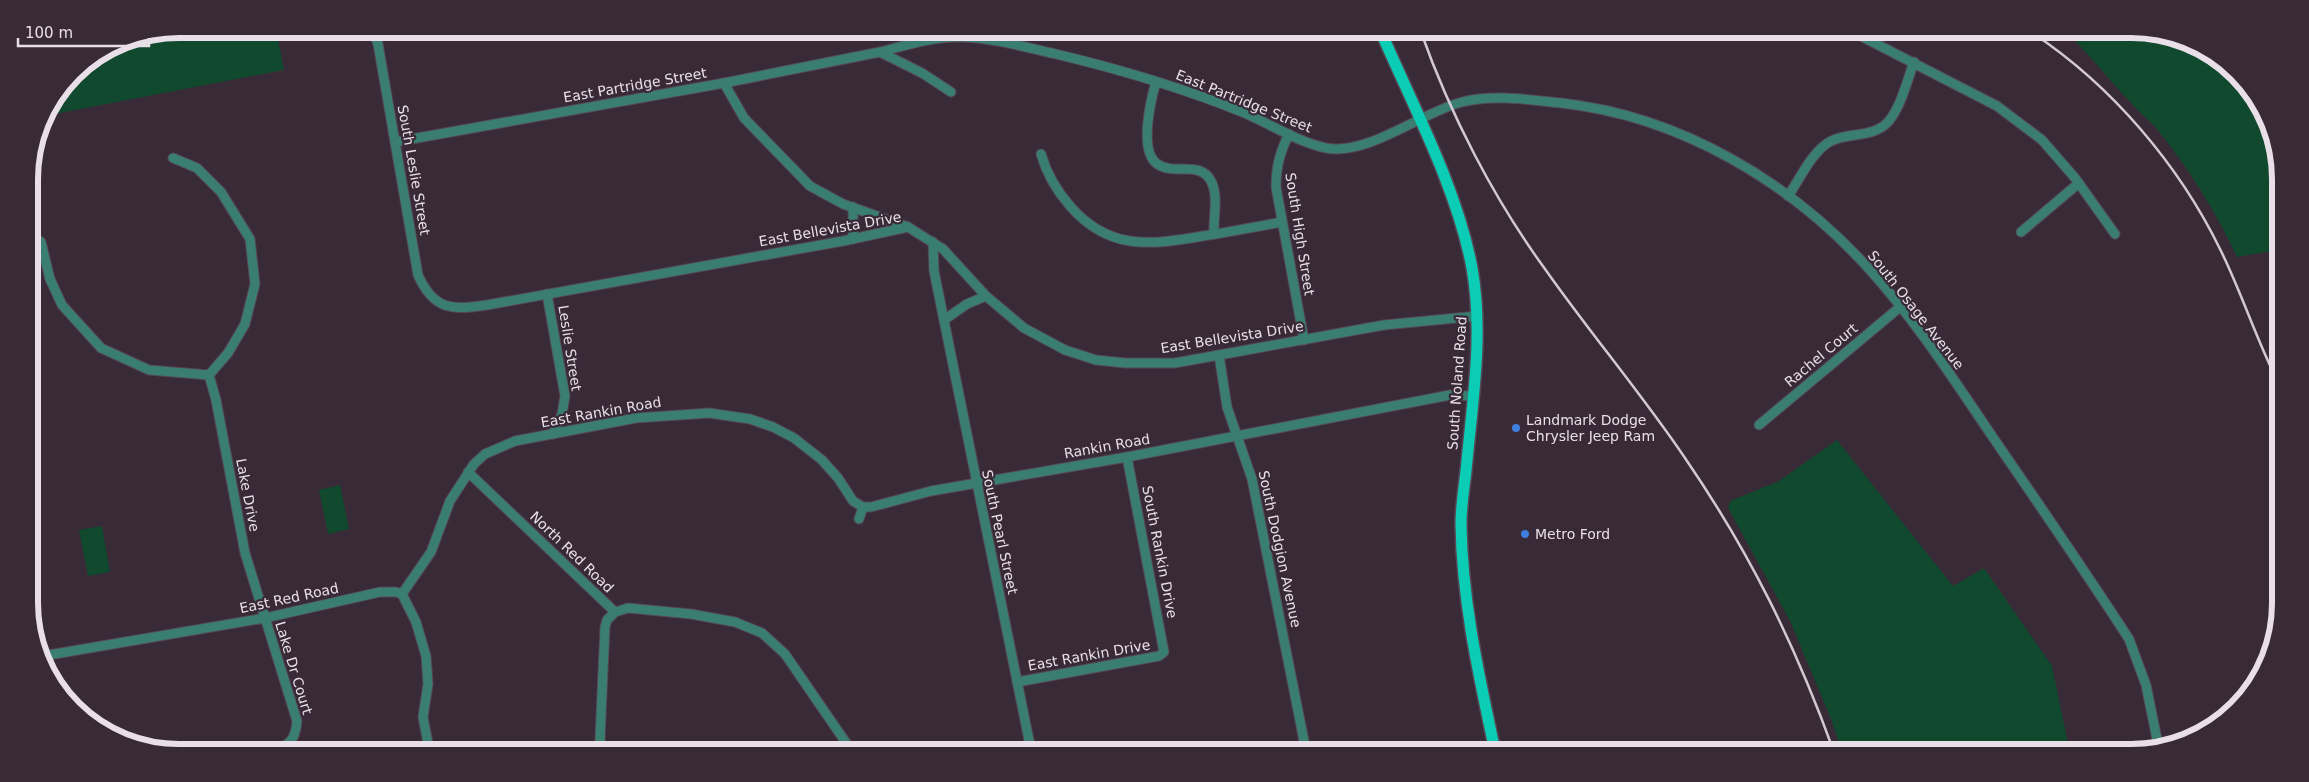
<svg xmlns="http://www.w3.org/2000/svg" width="2309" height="782" font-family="'DejaVu Sans',sans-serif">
  <rect width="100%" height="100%" fill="#392a38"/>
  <g fill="#11492e">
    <path d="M179,29H276L284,70L44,116L73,73L122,40Z"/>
    <path d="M2068,34H2169L2213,54L2243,80L2277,150V250L2237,257C2216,212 2188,167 2156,128C2149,120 2140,113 2132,104C2110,81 2091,56 2068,34Z"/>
    <path d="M1837,440L1953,586L1984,568L2052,666L2070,753L1842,752L1831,719L1790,621L1728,508L1730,501L1779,481Z"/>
    <path d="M340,485L349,529L328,534L319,490Z"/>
    <path d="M102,526L110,572L88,576L79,530Z"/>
  </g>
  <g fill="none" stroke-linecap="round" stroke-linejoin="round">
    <defs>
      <g id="minor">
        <path d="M372,29L378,44L418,275C434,311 453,310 487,305L843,241L908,227L943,249L986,296L1024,328L1065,350L1096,360L1125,363H1175L1384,325L1477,316"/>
        <path d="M1855,33L1997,106L2042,140L2075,178L2115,234"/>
        <path d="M880,52C907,45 935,36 962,37C995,38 1028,48 1060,55C1122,70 1183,88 1242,112C1269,123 1297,142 1326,148C1368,156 1422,112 1462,102C1493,94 1530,100 1561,103C1680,116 1791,182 1870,270C1916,321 1954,380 1992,436C2038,503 2085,571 2129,639L2146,685L2159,749"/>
        <path d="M1156,82C1151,99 1139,149 1156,163C1173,177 1199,159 1211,181C1219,196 1213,218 1214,234"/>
        <path d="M724,83L744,118L810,186L843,204L908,227"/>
        <path d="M1289,134C1280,152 1276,166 1276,187L1304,340"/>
        <path d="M395,142L724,83L880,52L922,73L951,92"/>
        <path d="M1041,154C1047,175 1056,190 1070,206C1109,251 1150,245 1203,236C1229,232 1255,227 1282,222"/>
        <path d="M173,158L197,168L221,192L250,239L255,284L245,324L228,353L209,375"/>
        <path d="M1788,196C1800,179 1812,151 1831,141C1849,132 1873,138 1888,122C1901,107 1907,81 1914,62"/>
        <path d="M2021,232L2079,183"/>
        <path d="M29,235L41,242L50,279L62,305L101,348L149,370L209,375"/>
        <path d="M853,239V207"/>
        <path d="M933,242L934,271L1031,750"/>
        <path d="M547,294L565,396L562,414L553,434"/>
        <path d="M944,320L967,304L986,296"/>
        <path d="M1219,355L1227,407L1252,479L1306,751"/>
        <path d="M209,375L216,400L245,553L297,721C296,733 293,743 281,748"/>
        <path d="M1759,425L1900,307"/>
        <path d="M468,472L615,612L628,608L691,614L735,622L762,633L785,654L851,750"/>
        <path d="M859,519L863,507"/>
        <path d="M402,594L431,552L450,501L474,464L485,454L515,441L636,418L709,413L750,419L773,427L794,438L822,460L838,478L853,501L863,507H871L931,491L1127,457L1450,395L1473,396"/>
        <path d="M402,594L416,622L426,656L428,684L423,717L429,749"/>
        <path d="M43,656L265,618L380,592H396L402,594"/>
        <path d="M1017,682L1159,656L1164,652L1127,457"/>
        <path d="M602,749L600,739L605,627L607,620L615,612"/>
      </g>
      <path id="major" d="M1381,32C1413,106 1457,188 1472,268C1484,335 1472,404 1466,471C1464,488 1461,506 1461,524C1462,601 1479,676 1495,751"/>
    </defs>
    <use href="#minor" stroke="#554754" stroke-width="11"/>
    <use href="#major" stroke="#554754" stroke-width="14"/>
    <use href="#minor" stroke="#3a7e72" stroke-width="9"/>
    <use href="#major" stroke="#0bccb4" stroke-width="11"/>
    <g stroke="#d3c9d2" stroke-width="2.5">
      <path d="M1421,32C1450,114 1494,199 1545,269C1590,333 1641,393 1685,458C1750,553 1795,644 1834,752"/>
      <path d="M2034,34C2112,86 2179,165 2220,249C2241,291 2255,336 2276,378"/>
    </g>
  </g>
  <g fill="#3f7fe0" stroke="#392a38" stroke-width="2">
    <circle cx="1516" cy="428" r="5"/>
    <circle cx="1525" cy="534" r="5"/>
  </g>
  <g text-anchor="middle" stroke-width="4.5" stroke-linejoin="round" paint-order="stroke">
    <g font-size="14" fill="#e9dfe8" stroke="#392a38">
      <text transform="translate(635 85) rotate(-10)" y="5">East Partridge Street</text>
      <text transform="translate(1244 101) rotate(22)" y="5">East Partridge Street</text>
      <text transform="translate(414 170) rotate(80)" y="5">South Leslie Street</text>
      <text transform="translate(830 229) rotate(-10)" y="5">East Bellevista Drive</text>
      <text transform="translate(1300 234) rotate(81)" y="5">South High Street</text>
      <text transform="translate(1916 310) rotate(52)" y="5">South Osage Avenue</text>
      <text transform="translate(1232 337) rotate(-9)" y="5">East Bellevista Drive</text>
      <text transform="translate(570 348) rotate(81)" y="5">Leslie Street</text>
      <text transform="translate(1821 355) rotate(-40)" y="5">Rachel Court</text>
      <text transform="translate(1457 383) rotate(-86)" y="5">South Noland Road</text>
      <text transform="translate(601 412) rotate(-10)" y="5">East Rankin Road</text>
      <text transform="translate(1107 446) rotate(-10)" y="5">Rankin Road</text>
      <text transform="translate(248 495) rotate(79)" y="5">Lake Drive</text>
      <text transform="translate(1000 532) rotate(78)" y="5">South Pearl Street</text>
      <text transform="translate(1280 549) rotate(78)" y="5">South Dodgion Avenue</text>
      <text transform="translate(572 552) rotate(44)" y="5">North Red Road</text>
      <text transform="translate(1160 552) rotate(79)" y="5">South Rankin Drive</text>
      <text transform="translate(289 598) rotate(-12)" y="5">East Red Road</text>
      <text transform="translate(1089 655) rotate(-10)" y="5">East Rankin Drive</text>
      <text transform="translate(294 668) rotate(73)" y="5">Lake Dr Court</text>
    </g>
    <g font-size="14" fill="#e9dfe8" stroke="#392a38" text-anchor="start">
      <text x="1526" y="425">Landmark Dodge<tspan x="1526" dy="16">Chrysler Jeep Ram</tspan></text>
      <text x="1535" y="539">Metro Ford</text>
    </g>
  </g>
  <path d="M0 0H2309V782H0ZM179 38H2131A141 141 0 0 1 2272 179V603A141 141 0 0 1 2131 744H179A141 141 0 0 1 38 603V179A141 141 0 0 1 179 38Z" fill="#392a38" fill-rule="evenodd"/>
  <path fill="none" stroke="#e9dfe8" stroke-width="6" d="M179 38H2131A141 141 0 0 1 2272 179V603A141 141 0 0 1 2131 744H179A141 141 0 0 1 38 603V179A141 141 0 0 1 179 38Z"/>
  <path d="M18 38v8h131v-8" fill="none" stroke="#e9dfe8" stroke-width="2.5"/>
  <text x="25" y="38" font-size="15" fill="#e9dfe8" stroke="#392a38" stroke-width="4" paint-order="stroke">100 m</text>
</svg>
